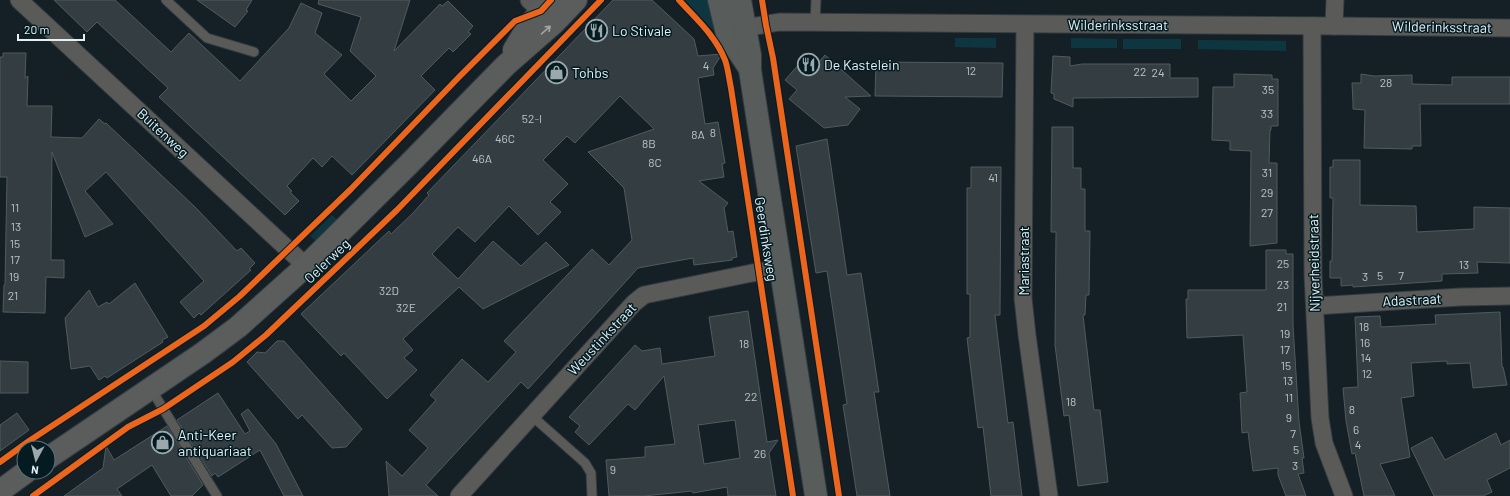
<svg xmlns="http://www.w3.org/2000/svg" width="1510" height="496" font-family="Barlow,sans-serif">
  <rect width="100%" height="100%" fill="#142025"/>
  <g fill="#0e3641">
    <path d="M685,0H711L718,28L713,30Z"/>
    <path d="M955,38H996V48L955,47Z"/>
    <path d="M1071,38L1117,39V48H1071Z"/>
    <rect x="1123" y="39" width="58" height="10"/>
    <path d="M1198,40L1286,41V51L1198,49Z"/>
    <path d="M332,215L337,220L316,241L310,236Z"/>
  </g>
  <g fill="#343e42" stroke="#505b5f" fill-rule="evenodd">
    <path d="M54,0H115L171,52L189,33L240,81L289,28L301,3L322,13L315,33L342,55L324,74L351,101L376,76L350,51L361,17L318,4L319,0H410L394,51L440,4L442,6L448,1L473,26L468,32L471,34L453,52L449,48L421,76L435,90L352,175L332,156L322,167L313,158L287,186L292,191L290,192L299,201L285,215L159,97L168,88L97,22L87,32Z"/>
    <path d="M197,0H252L246,10L248,11L235,27Z"/>
    <path d="M613,0H652L694,39L698,56L722,54L713,68L714,75L698,78L705,124L718,122L725,163L722,164L724,177L699,181L728,203L724,208L728,232L733,231L737,257L732,258V260L694,265L693,258L638,268L528,389L521,382L426,485L438,496H389L386,461L402,476L428,448L409,430L436,400L430,395L462,359L488,382L516,352L504,341L592,249L609,265L632,240L624,188L588,152L654,129L620,96L575,143L567,136L543,160L568,184L550,202L561,212L538,235L509,206L475,242L458,227L432,254L458,279L493,241L521,266L546,242L569,265L483,309L459,287L403,339L413,350L404,358L417,370L387,399L344,353L341,356L301,314L389,231L391,234L413,213L429,195L427,193Z"/>
    <path d="M3,53H26L25,78L28,76L27,106H52L51,137L82,138L99,119L105,124L106,123L195,207L237,251L241,248L255,263L249,269L251,270L201,315L199,313L194,318L180,302L204,281L106,172L85,191L113,224L85,237L52,152L51,260H64V278L46,277L45,313L3,312L4,285H5L7,177H0V57H3Z"/>
    <path d="M808,54L818,63L825,55L871,96L845,97L860,109L848,125L824,128L789,99L797,90L785,80Z"/>
    <path d="M1053,56L1070,57V66L1082,64H1170V78H1198V97L1073,98V107L1054,99V94L1051,93Z"/>
    <path d="M876,62L1003,63L1002,97L875,96Z"/>
    <path d="M1234,74L1272,75V79H1278V126H1271V130H1270L1269,163H1277V243L1250,246L1251,151L1230,150V141L1212,140L1213,87H1234Z"/>
    <path d="M1361,74L1374,76L1412,75V84L1452,85V77H1510V104H1420L1421,146H1412V149L1364,148L1365,110L1353,109V103L1352,83H1361Z"/>
    <path d="M1052,127H1073V168H1081V189H1085V231H1090L1089,295H1086L1085,315H1083L1094,410H1100L1108,482L1078,486L1069,415L1064,416L1055,345L1056,232H1051Z"/>
    <path d="M827,139L847,275L861,273L879,392H874L890,496H857L843,405L847,404L827,271L816,273L796,146Z"/>
    <path d="M1333,160H1360V205L1416,206L1417,232L1474,229V207L1510,208V263L1477,262L1478,273L1442,274V281L1353,287V285L1341,286V278H1330V261H1332L1333,198H1330V167H1333Z"/>
    <path d="M971,167H1001L1000,315H995L1008,423L1013,422L1022,496H991L983,427L978,428L967,338L970,337V294H967V188H971Z"/>
    <path d="M1266,250H1286V254H1293V325L1299,422L1304,458H1302L1304,473L1298,474L1306,496H1286L1278,475V468L1253,471L1248,432L1242,433L1240,393L1247,392L1243,335L1187,338L1186,299H1188V290H1266Z"/>
    <path d="M135,283L168,337L162,340L163,342L107,378L105,376L99,380L90,366L71,369L65,318L89,290L98,307L107,302L109,304Z"/>
    <path d="M748,311L767,442L778,440L769,453L776,496H728L727,487L693,493L692,491L644,496H609L606,460L645,457V447L675,444L664,376L635,410L628,404L589,445L575,432L580,426L569,417L635,345L642,351L660,348L662,364L715,356L709,317ZM735,420L740,458L704,464L698,425Z"/>
    <path d="M1500,312L1502,367H1503L1507,385L1473,388L1470,363L1447,364V361L1411,363L1414,396L1401,398L1410,457L1380,464L1395,496H1364L1355,453L1352,454L1346,421L1343,388L1358,387L1355,317L1380,316L1381,327L1436,324L1435,315Z"/>
    <path d="M277,341H284L362,429L346,447L332,448L302,415L298,419L247,362L257,352L265,353Z"/>
    <path d="M0,361L28,362V393H0Z"/>
    <path d="M218,393L245,434L250,431L241,414L248,409L276,444L303,496H284L260,450L218,477L215,473L212,476L177,420Z"/>
    <path d="M17,413L29,430L0,451V425Z"/>
    <path d="M167,426L203,485L192,496H171L152,465L117,489L122,496H64L103,468L106,446L114,460Z"/>
    <path d="M1496,433L1501,445L1510,440V468L1487,480L1492,492L1483,496H1434L1411,448L1432,437L1445,460Z"/>
  </g>
  <g fill="none" stroke-linecap="round" stroke-linejoin="round">
    <defs>
      <g id="service">
        <path d="M166,0L207,38L254,52"/>
        <path d="M815,23L816,0"/>
        <path d="M151,389L217,496"/>
        <path d="M532,416L585,463L591,473L592,496"/>
      </g>
      <g id="minor">
        <path d="M19,0L306,266"/>
        <path d="M529,0L541,11"/>
        <path d="M1025,25L1023,298L1027,335L1049,496"/>
        <path d="M1312,26L1313,275L1320,418L1324,443L1344,496"/>
        <path d="M1334,26L1335,0"/>
        <path d="M733,32L745,28L779,22L1334,26L1510,28"/>
        <path d="M1315,306L1460,297L1510,296"/>
        <path d="M459,496L634,303L644,295L752,273L781,269"/>
      </g>
      <g id="secondary">
        <path d="M514,50L529,25L551,0"/>
        <path d="M48,458L203,353L238,327L306,266L408,165L506,65L554,23L576,0"/>
        <path d="M0,491L26,472"/>
      </g>
      <g id="primary">
        <path d="M719,0L727,34L748,66"/>
        <path d="M740,0L750,55V70L816,496"/>
      </g>
    </defs>
    <use href="#service" stroke="#333c40" stroke-width="11"/>
    <use href="#minor" stroke="#333c40" stroke-width="19"/>
    <use href="#secondary" stroke="#333c40" stroke-width="24"/>
    <use href="#primary" stroke="#333c40" stroke-width="24"/>
    <use href="#service" stroke="#5a5b59" stroke-width="9"/>
    <use href="#minor" stroke="#5a5b59" stroke-width="17"/>
    <use href="#secondary" stroke="#5b5c5c" stroke-width="22"/>
    <use href="#primary" stroke="#585c5b" stroke-width="22"/>
    <defs>
      <g id="cycleway">
        <path d="M679,0C696,19 715,35 725,60C728,68 729,79 731,88L793,496"/>
        <path d="M762,0L766,25L773,58L839,496"/>
        <path d="M0,462L29,441L204,326L240,296L351,189L459,77L515,21L541,11L551,0"/>
        <path d="M33,496L128,427L163,409L233,362L266,335L397,210L601,0"/>
      </g>
    </defs>
    <use href="#cycleway" stroke="#041b22" stroke-width="8"/>
    <use href="#cycleway" stroke="#eb651d" stroke-width="6"/>
  </g>
  <defs><path id="oneway-shaft" d="M-6 0H5M1.5-3L5.5 0L1.5 3" fill="none" stroke-width="1.6" stroke-linecap="round" stroke-linejoin="round"/></defs>
  <use stroke="#9fa6a8" href="#oneway-shaft" transform="translate(546 30) rotate(-41)"/>
  <defs>
    <symbol id="restaurant-ring" viewBox="-11 -11 22 22"><circle r="9.5" fill="#041b22" stroke="#9ba8ac" stroke-width="1.5"/><path d="M-5-6h1v4h1v-4h1v4h1v-4h1v5L-1.5 .5V6h-2V.5L-5-1ZM5-6V6H3V1.5H1.5Q1.5-4 5-6Z" fill="#9ba8ac"/></symbol>
    <symbol id="shop-ring" viewBox="-11 -11 22 22"><circle r="9.5" fill="#041b22" stroke="#9ba8ac" stroke-width="1.5"/><path d="M-5-2.5h2.3a2.7 3.5 0 0 1 5.4 0H5L5.5 6h-11ZM-1.5-2.5h3a1.5 2.3 0 0 0-3 0Z" fill="#9ba8ac"/></symbol>
  </defs>
  <g fill-rule="evenodd">
    <use href="#restaurant-ring" x="584" y="18" width="25" height="25"/>
    <use href="#restaurant-ring" x="796" y="52" width="25" height="25"/>
    <use href="#shop-ring" x="544" y="60" width="25" height="25"/>
    <use href="#shop-ring" x="150" y="430" width="25" height="25"/>
  </g>
  <g text-anchor="middle" stroke-width="3" stroke-linejoin="round" paint-order="stroke">
    <g font-size="12" fill="#b7c4c8">
      <text x="706" y="70">4</text>
      <text x="971" y="75">12</text>
      <text x="1140" y="76">22</text>
      <text x="1158" y="77">24</text>
      <text x="1386" y="87">28</text>
      <text x="1268" y="94">35</text>
      <text x="1267" y="118">33</text>
      <text x="532" y="123">52-I</text>
      <text x="713" y="137">8</text>
      <text x="698" y="139">8A</text>
      <text x="505" y="143">46C</text>
      <text x="649" y="148">8B</text>
      <text x="482" y="163">46A</text>
      <text x="655" y="167">8C</text>
      <text x="1267" y="177">31</text>
      <text x="993" y="182">41</text>
      <text x="1267" y="197">29</text>
      <text x="15" y="212">11</text>
      <text x="1267" y="217">27</text>
      <text x="16" y="231">13</text>
      <text x="15" y="248">15</text>
      <text x="15" y="264">17</text>
      <text x="1283" y="268">25</text>
      <text x="1464" y="269">13</text>
      <text x="1380" y="280">5</text>
      <text x="1401" y="280">7</text>
      <text x="14" y="281">19</text>
      <text x="1365" y="281">3</text>
      <text x="1283" y="289">23</text>
      <text x="389" y="295">32D</text>
      <text x="13" y="300">21</text>
      <text x="1282" y="311">21</text>
      <text x="406" y="312">32E</text>
      <text x="1364" y="331">18</text>
      <text x="1285" y="338">19</text>
      <text x="1365" y="347">16</text>
      <text x="744" y="348">18</text>
      <text x="1285" y="354">17</text>
      <text x="1366" y="362">14</text>
      <text x="1286" y="370">15</text>
      <text x="1367" y="378">12</text>
      <text x="1288" y="385">13</text>
      <text x="751" y="401">22</text>
      <text x="1289" y="402">11</text>
      <text x="1071" y="406">18</text>
      <text x="1352" y="414">8</text>
      <text x="1289" y="422">9</text>
      <text x="1356" y="434">6</text>
      <text x="1293" y="438">7</text>
      <text x="1358" y="449">4</text>
      <text x="1296" y="454">5</text>
      <text x="760" y="458">26</text>
      <text x="1295" y="470">3</text>
      <text x="613" y="474">9</text>
    </g>
    <g font-size="14" fill="#e3f1f5" stroke="#041b22">
      <text x="1118" y="30">Wilderinksstraat</text>
      <text transform="translate(1442 27) rotate(1)" y="5">Wilderinksstraat</text>
      <text transform="translate(163 133) rotate(43)" y="5">Buitenweg</text>
      <text transform="translate(766 239) rotate(81)" y="5">Geerdinksweg</text>
      <text transform="translate(327 261) rotate(-44)" y="5">Oelerweg</text>
      <text transform="translate(1024 261) rotate(-90)" y="5">Mariastraat</text>
      <text transform="translate(1314 263) rotate(-91)" y="5">Nijverheidstraat</text>
      <text transform="translate(1412 300) rotate(-3)" y="5">Adastraat</text>
      <text transform="translate(602 339) rotate(-47)" y="5">Weustinkstraat</text>
    </g>
    <g font-size="14" fill="#e3f1f5" stroke="#041b22" text-anchor="start">
      <text x="612" y="36">Lo Stivale</text>
      <text x="824" y="70">De Kastelein</text>
      <text x="572" y="78">Tohbs</text>
      <text x="178" y="440">Anti-Keer<tspan x="178" dy="16">antiquariaat</tspan></text>
    </g>
  </g>
  <g transform="translate(36 460) rotate(187)"><circle r="19" fill="#041b22" stroke="#5d7176"/>
  <path d="M0-3L7 15L0 10L-7 15Z" fill="#9ba8ac"/>
  <text y="-6" font-size="11" font-weight="bold" text-anchor="middle" fill="#e3f1f5">N</text>
  </g>
  <path d="M18 34v6h66v-6" fill="none" stroke="#e3f1f5" stroke-width="2"/>
  <text x="24" y="34" font-size="12" fill="#e3f1f5" stroke="#041b22" stroke-width="3" paint-order="stroke">20 m</text>
</svg>
